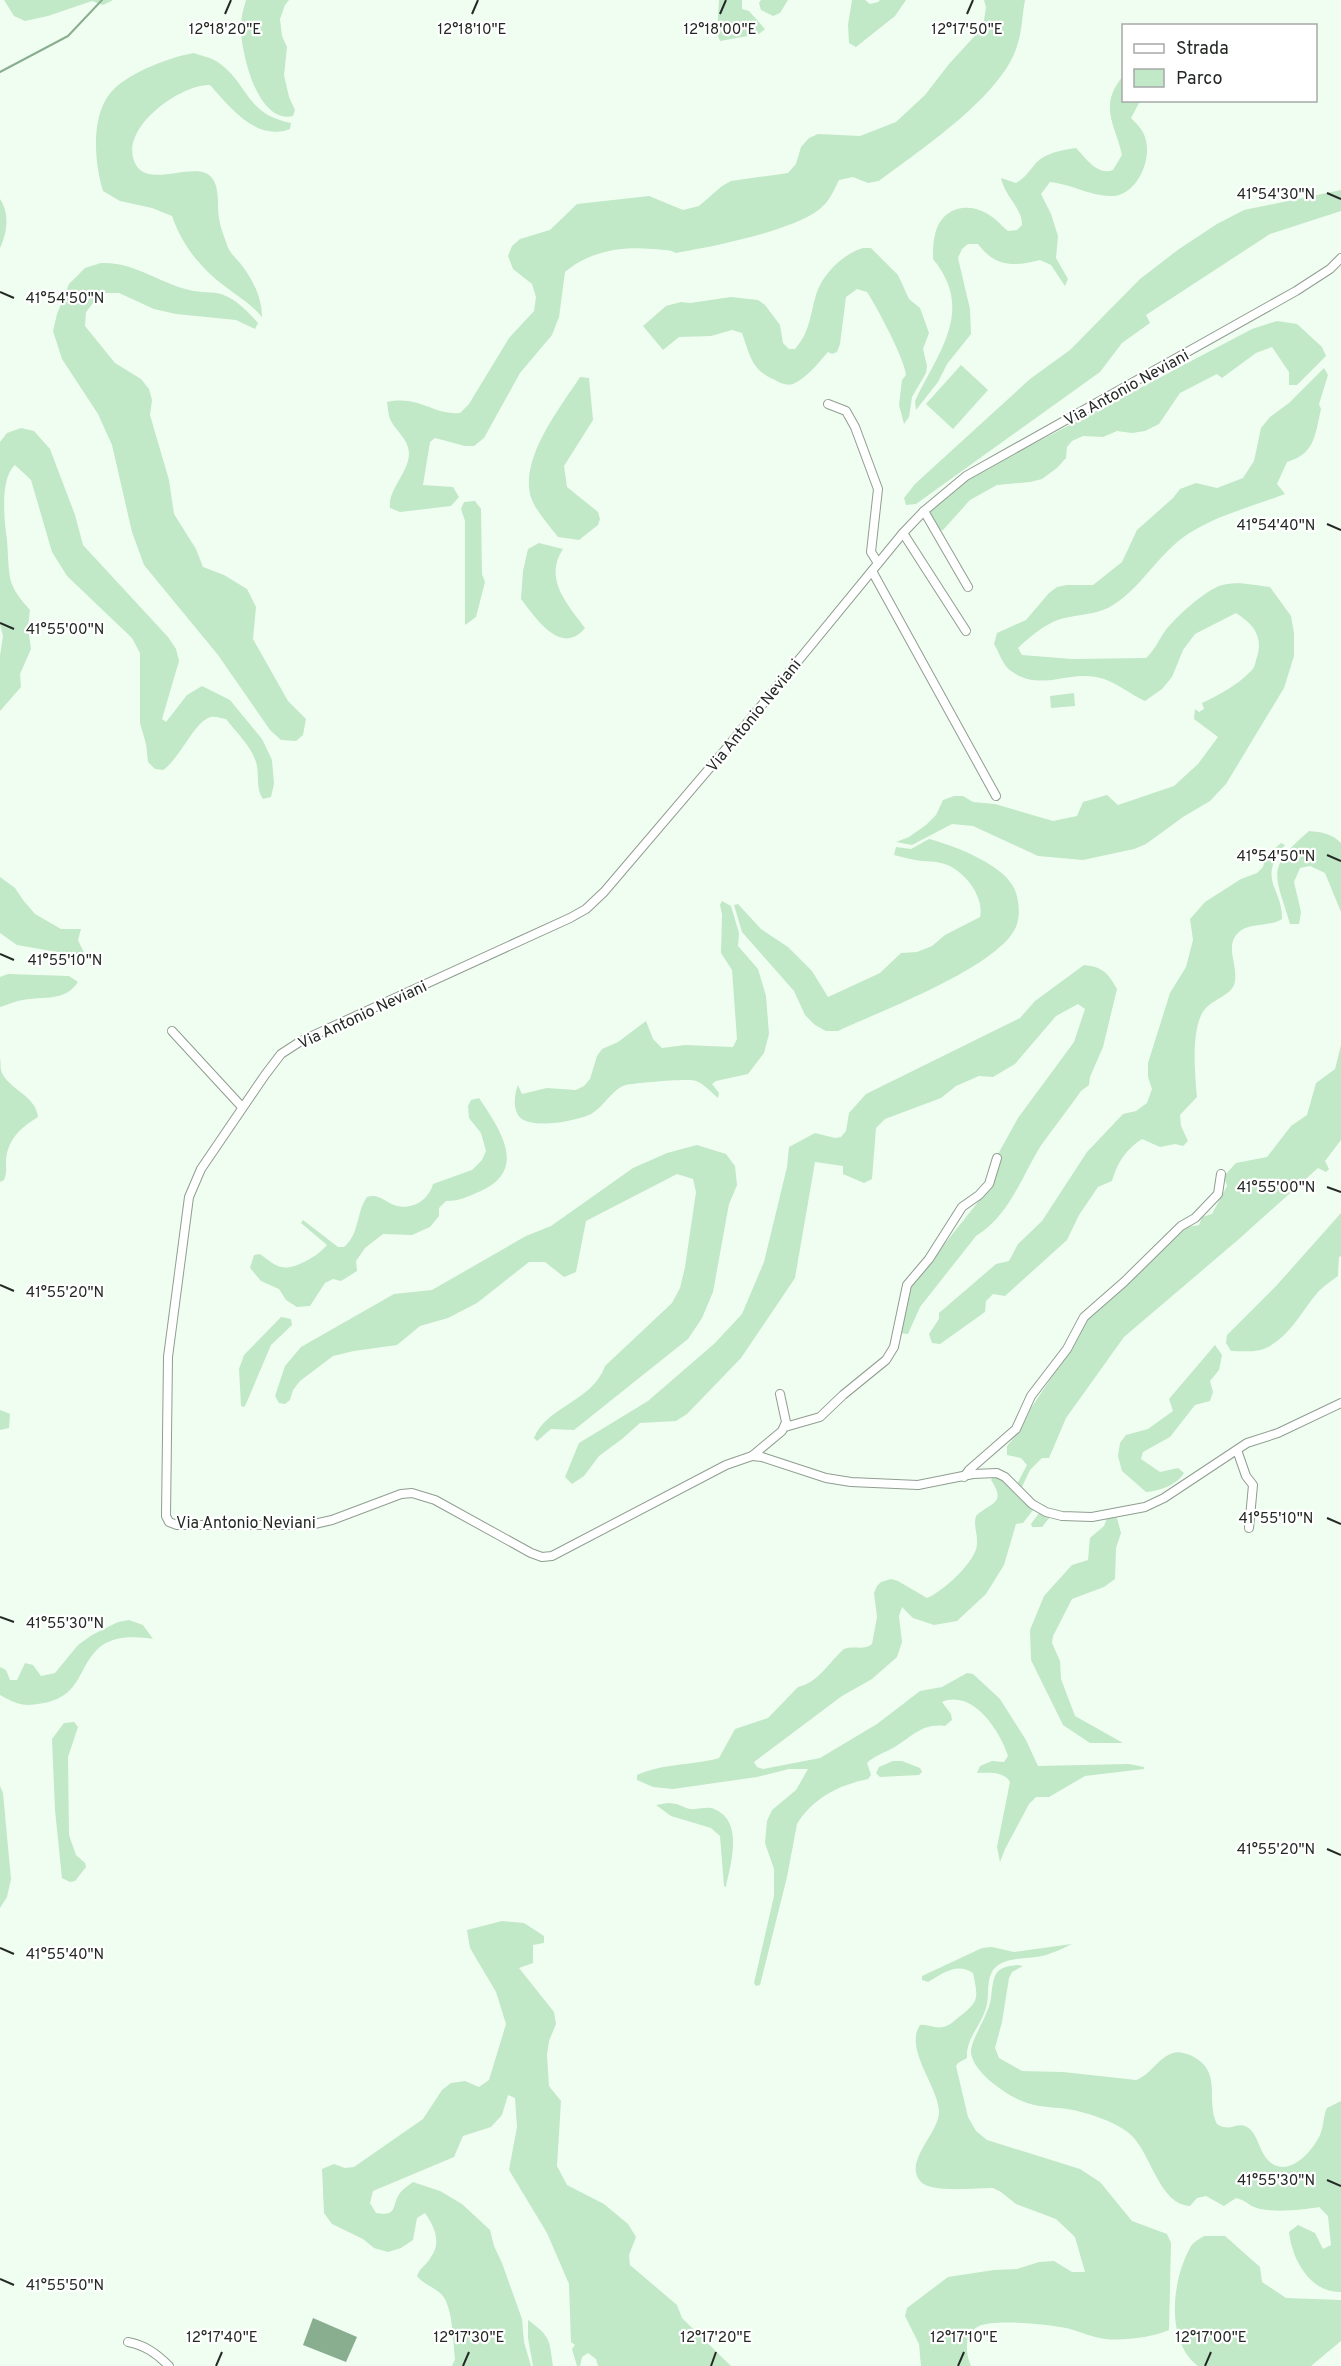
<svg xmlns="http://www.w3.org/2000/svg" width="1341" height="2366" font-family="Overpass,sans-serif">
  <rect width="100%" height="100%" fill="#f0fef1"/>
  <g fill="#c1e8c7">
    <path d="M4,0H113L103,5L92,1L48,16L25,21L14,16Z"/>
    <path d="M246,0H289L285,5L280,19L282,36L287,47L284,75L289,97L295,110L293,116C258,124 243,57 241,33C240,21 243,10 246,0Z"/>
    <path d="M719,0H742V9L749,11L765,29L759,34L720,41L717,34Z"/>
    <path d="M761,0H788L780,13L773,16L761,10L759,3Z"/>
    <path d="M852,0H865L870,4L878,2L880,0H906L895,16L856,47L849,43L848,25Z"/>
    <path d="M984,0H1025C1022,15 1022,32 1017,46C1002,96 920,150 879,181L868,183L853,177L839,180C834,190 830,200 822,207C798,230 710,247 676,253C669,249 661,250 653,249C621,246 590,251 565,272L559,317L552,335L520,373L484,438L474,446H465L435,438L430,442L423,485L453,487L459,497L451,506L400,512L390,508C388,489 408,474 409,454C409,440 397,432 391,421C388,415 388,408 387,402C420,395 432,415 460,413L469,404L509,338L534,311L536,297L532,284L513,269L508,256L512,246L520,239L550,230L577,204L649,196L683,210L699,206L722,186L731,181L788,173L796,164L801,147L809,138L818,134L860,136L896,122L925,95L949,64L983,27L986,7Z"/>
    <path d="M194,53C201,56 210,57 216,61C249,82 244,114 291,123L290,129C256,142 230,107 210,85C180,84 116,130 136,165C150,189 198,159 212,178C220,188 217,206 219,218C220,227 224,236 227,245C229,252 235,257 240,263C252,278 262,297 262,317C250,303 240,298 226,287C201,269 182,245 172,216L152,208L120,201L103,191C94,162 90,112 114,89C131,72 170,57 194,53Z"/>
    <path d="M1123,76L1124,100L1146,101L1139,103L1131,118C1136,123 1143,130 1145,137C1153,160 1136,198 1109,196C1088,195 1071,184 1050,182L1041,194L1051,214L1058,236L1056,258L1068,279L1065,286L1051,265L1040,260C1014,267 995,267 978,244H968L962,249L958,258L970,309L971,334L947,364L938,382L916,410L915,401C939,351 975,310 933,259C933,251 933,242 935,235C940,210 964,201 986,213C994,217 1001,225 1008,231L1017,230L1022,225C1023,209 1005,197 1001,178L1016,183C1026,177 1029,171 1036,163C1045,153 1062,150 1076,148C1086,158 1097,176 1113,170L1122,155C1115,123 1098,107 1123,76Z"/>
    <path d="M1341,190V211L1270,234L1146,315L1150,323L1122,343L1100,372L916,504L906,505L904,498L915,484L1030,379L1070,350L1140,279L1179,249L1217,224L1244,210Z"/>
    <path d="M0,199C10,214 7,233 0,248Z"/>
    <path d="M863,248H871L898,275L909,299L920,308L929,333L923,349L927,366L926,373L912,397L909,417L904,424L899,405L902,380L906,375C905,360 877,307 867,292L857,289L846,297L840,344L837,352L832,354L828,352C819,362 806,379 793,384C787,386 780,383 775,380C751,370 750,355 742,333L732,330L711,336L679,337L663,350L643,326L666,306L681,302L690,303L731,297L758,300L765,305L780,325L783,343L789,349H795C811,331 810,313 817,292C824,273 843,254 863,248Z"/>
    <path d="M101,263C134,261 162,285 194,291C205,293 217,291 226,296C239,302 248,312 258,323L255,329L236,320L176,314L154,309L119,293H101L86,312L85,326L115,363L141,379L149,389L152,400L150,415L169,480L174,514L196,549L203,567L224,575L247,589L256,607L253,639L288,701L306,719L303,735L296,741L281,740L270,730L218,655L144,565L132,532L112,445L98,414L62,359L53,331L57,314L69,284L85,268Z"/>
    <path d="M1277,321L1297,324L1322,347L1326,356L1297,385H1289V372L1272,347L1256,353L1222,378L1217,374L1180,393L1159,424L1145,431L1132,433L1117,431L1103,437L1083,436L1072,441L1067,447L1066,458L1057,468L1042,479L1030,482L997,485L970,500L943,530L938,531L927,514L929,509L967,479L1252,329Z"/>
    <path d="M961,365L988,390L953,429L926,404Z"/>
    <path d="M1324,368L1328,375L1319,404L1321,409C1315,435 1315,454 1287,462L1277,484L1285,494C1254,506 1217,515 1188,534C1158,553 1140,591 1108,608C1091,616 1072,614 1055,621C1042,627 1028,638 1018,648L1022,655L1072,659L1146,658C1155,650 1158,641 1165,631C1177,616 1201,594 1219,586C1234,580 1254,585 1270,587L1291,616L1294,633V656L1284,688L1226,784L1210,801L1183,817L1146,844L1134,849L1083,860L1038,856L973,826L952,824L912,845L896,842L909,837L926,825L936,815L943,800L954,796H963L973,802L995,804L1053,821L1077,816L1083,802L1107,795L1118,805L1174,786L1198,764L1218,737L1194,719L1195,709L1199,712L1204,709L1202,703C1219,695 1236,686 1250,672C1254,669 1255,665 1256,660C1264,638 1255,625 1236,613L1195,634L1183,650L1172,677L1162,689L1145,701C1129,694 1114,680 1096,677C1065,671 1041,692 1011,671C1003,666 999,652 994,644L997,633L1026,620L1049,593L1057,587L1067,585H1093L1122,562L1137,530L1173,498L1180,489L1196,483L1217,488L1243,478L1254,461L1261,428L1270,417L1289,403Z"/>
    <path d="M580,377L589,378L593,420L564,466L567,487L598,512L600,519L598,525L579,540L558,537C549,525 533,508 530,494C522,455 560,408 580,377Z"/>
    <path d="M21,428L34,431L50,449L75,515L83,545L168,637L176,649L179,661L162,719L166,722L187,695L202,686L230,700L262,739L272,760L274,784L271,797L263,799C255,788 260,774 256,762C251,746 236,732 226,719C222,719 215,716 211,717C195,720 180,759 163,770L155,769L148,762L146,744L140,723V653L132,638L67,576L52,552L31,480L15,465C0,478 4,519 7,540C8,553 8,566 10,578C13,591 22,601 30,610L28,627L31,649L20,674L21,687L0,711V656L3,636L0,624V442L7,433Z"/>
    <path d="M475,501L481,509L482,574L485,582L476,617L465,625V521L461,509L464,502Z"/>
    <path d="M539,543L563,549C543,579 568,605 585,628C561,657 536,618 521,599L523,571L528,549Z"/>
    <path d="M1074,693L1075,706L1051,708L1050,696Z"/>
    <path d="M1309,831C1321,832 1333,834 1341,843V912L1325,873L1310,866L1300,868L1294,882L1301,912L1299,924H1290C1275,873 1265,869 1309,831Z"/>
    <path d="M929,839C953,845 1009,866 1016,893C1019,903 1020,913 1017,924C1005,965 878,1012 838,1031H826L815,1025L805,1015L794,991L742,932L734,905L738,904L761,929L788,947L812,971L828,997L880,973L901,953L917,952L932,946L945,935L980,917C985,896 962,867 941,863C935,861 928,862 922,861C913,860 903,857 894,855L896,847L911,849Z"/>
    <path d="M1281,843L1285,845C1256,880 1283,888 1282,919C1270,927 1250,922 1239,932C1223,946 1240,968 1234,985C1230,995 1213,1000 1206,1008C1190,1024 1195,1076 1197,1097L1180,1115L1181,1126L1188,1141L1183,1146L1175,1144L1160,1147L1142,1139C1126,1149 1117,1163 1112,1181L1098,1187L1079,1215L1067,1240L1005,1296L993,1294L986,1301L985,1312L940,1344L932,1343L929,1334L939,1319V1313L996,1264L1009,1261L1018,1244L1042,1221L1087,1152L1123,1114L1136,1111L1147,1103L1152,1089L1148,1077V1063L1170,993L1186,967L1193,940L1190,919L1205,902L1241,879L1257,873L1263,867L1266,856Z"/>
    <path d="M0,877L15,888L23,900L35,914L61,929H81L78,940L86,957L17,945L0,933Z"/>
    <path d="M722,901L731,906L739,933L738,946L758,969L766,996L769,1034L764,1053L748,1074L716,1081L712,1084L719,1093L718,1098C711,1092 704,1084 696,1081C689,1078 636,1083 626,1085C613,1088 604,1107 591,1114C577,1121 524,1132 517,1113C513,1104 515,1093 518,1085L522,1094L547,1088L576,1090L584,1086L590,1079L597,1056L602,1049L618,1042L646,1021L653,1039L662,1048L685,1045L733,1047L737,1039L732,970L721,953L722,914L720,905Z"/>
    <path d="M1084,965C1103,967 1108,973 1117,989L1103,1047L1090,1077L1089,1085L1081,1091C1068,1110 1053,1128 1040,1147C1021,1178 1009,1216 976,1236L920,1307L908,1334L900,1333L907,1291L986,1192L992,1165L1018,1118L1074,1042L1085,1009L1078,1004L1056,1016L1015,1064L993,1077L979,1076L956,1086L941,1098L885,1119L876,1128L872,1179L864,1183L843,1174V1166L815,1162L795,1278L741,1358L687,1414L676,1421L640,1423L622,1439L599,1456L584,1476L572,1484L565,1477L579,1443L648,1401L715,1343L742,1314L764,1262L787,1167L789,1147L815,1133L835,1138L841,1137L846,1131L849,1113L866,1094L1020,1018L1035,1001Z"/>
    <path d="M8,974L69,976L78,982C65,1002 44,996 23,1000C15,1001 7,1005 0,1007V977Z"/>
    <path d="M1341,1045V1140L1325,1161L1329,1169L1326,1172L1318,1168L1239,1239L1124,1337L1066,1418L1049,1458H1042L1030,1470L1021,1489L1017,1484L1027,1465L1021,1458L1007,1455V1446L1020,1431L1031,1408L1066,1356L1087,1317L1105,1304L1187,1227L1199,1225L1202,1217L1212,1214L1227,1186L1224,1176L1236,1163L1267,1157L1291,1126L1307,1115L1316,1083L1335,1069Z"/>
    <path d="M0,1058C1,1062 0,1069 2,1073C10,1090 36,1096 38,1117C21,1127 7,1140 6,1161C6,1168 7,1173 4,1180L0,1182Z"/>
    <path d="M479,1098C499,1128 529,1169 481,1191C469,1196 460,1201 446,1201L439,1208V1216L430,1227L412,1235L383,1234L365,1248L356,1261L357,1271L341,1281L333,1279L325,1283L310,1306L297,1307L286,1300L279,1289L261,1281L250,1268L254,1255L260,1254C278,1268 283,1272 304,1262C314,1257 320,1253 327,1245L301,1223L303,1220L338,1247H344C360,1234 356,1212 367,1197C378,1193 384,1201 394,1205C411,1211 428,1201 433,1184L472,1170L482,1160L486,1151L481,1133L469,1118L468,1106L471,1100Z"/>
    <path d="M697,1145L726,1154L735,1166L737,1185L729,1204L713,1292L702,1318L688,1339L574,1430L551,1429L537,1441L534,1438C546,1407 593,1401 605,1366L672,1303L680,1288L685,1267L696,1192L693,1179L677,1174L586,1221L576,1272L564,1277L545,1262H529L477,1303L448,1318L420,1326L397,1345L354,1351L333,1356L300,1381L293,1390L290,1400L285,1404L279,1403L275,1396L285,1366L301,1347L394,1294L432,1290L526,1236L551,1226L633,1168L667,1153Z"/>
    <path d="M1341,1213V1256L1339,1257L1338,1276C1331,1281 1324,1286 1319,1291C1302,1310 1292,1334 1268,1347C1257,1353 1243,1351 1231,1351L1226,1343L1227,1335L1277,1285Z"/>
    <path d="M281,1317L291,1319L292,1325L271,1345L246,1404L244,1407L241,1406L239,1369L244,1355Z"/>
    <path d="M1215,1345L1222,1355L1219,1370L1210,1381L1213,1392L1210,1401L1195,1405L1170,1437L1143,1452L1141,1459L1160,1472L1178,1468L1184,1473C1177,1485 1159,1491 1146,1492L1122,1471L1118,1456L1120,1443L1126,1435L1148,1429L1173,1411L1169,1399Z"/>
    <path d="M0,1410L10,1414L9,1428L0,1430Z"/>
    <path d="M993,1477C1005,1477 1023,1501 1034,1509L1023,1523L1016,1524L1004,1565L986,1594L957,1621L934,1625L913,1618L902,1607L899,1616L902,1642L897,1657L872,1679L842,1696L754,1762L757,1767L763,1769L820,1758L877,1724L920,1691L942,1687L967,1673L973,1674L1000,1699L1026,1740L1038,1766L1129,1764L1144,1767V1769L1085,1776L1049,1797H1036L1029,1804L1005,1849L1000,1862L997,1847L1010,1782C1004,1771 988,1773 977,1773L980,1766L992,1761L1004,1762L1008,1756C1000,1731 973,1689 942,1702L951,1714L952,1720L945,1726C921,1723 911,1738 893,1748C884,1753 874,1756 867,1763L871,1775L868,1779C839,1785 813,1798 797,1824L787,1877L760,1985L756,1986L754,1983L774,1896V1869L765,1843L767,1821L772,1810L796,1790L808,1769H789L757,1777L673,1789L653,1787L637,1780V1775C663,1763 691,1766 719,1758L735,1729L768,1718L798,1687C818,1683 829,1662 844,1649C854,1645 863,1651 872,1644L877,1617L874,1593L877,1586L881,1582L891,1579L898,1581L927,1598C941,1593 977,1561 977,1544C978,1535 973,1525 976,1516C991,1502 1007,1504 991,1480Z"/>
    <path d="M1039,1513L1050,1517L1042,1527H1032L1031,1524Z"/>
    <path d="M1107,1518H1117L1121,1533L1116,1548L1115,1579L1104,1587L1072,1599L1053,1636L1052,1643L1060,1661L1061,1679L1075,1716L1123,1743H1090L1063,1725L1031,1660L1030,1630L1044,1596L1072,1565L1088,1560L1090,1538L1104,1526Z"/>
    <path d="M129,1620L143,1625L153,1639C139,1636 116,1636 104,1644C77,1662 85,1695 44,1703C22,1707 19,1705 0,1695V1667L6,1670L10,1680H17L25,1663L33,1665L41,1676L55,1673L78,1645L92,1635L118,1622Z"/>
    <path d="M74,1722L78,1727L68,1757L69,1835L76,1855L85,1863L86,1867L75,1881L70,1882L62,1878L55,1810L52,1739L64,1723Z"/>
    <path d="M893,1761H902L920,1768L922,1772L919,1775L880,1777L876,1773L879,1767Z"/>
    <path d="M0,1786L3,1793L11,1879L7,1897L0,1908Z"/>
    <path d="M668,1803C678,1803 682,1807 690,1809C697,1810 707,1806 714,1809C744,1821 731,1863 726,1887L724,1886L720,1836L711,1828L671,1816L656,1805Z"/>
    <path d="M502,1921L524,1923L544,1936V1943L533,1945V1963L519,1968L554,2012L556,2024L549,2041L547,2055L549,2086L561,2101L557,2166L567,2185L604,2204L628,2224L636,2237L629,2255L630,2265L677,2305L682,2318L731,2366H598L596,2359L588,2353L582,2357L580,2366H577L572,2349L575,2345L571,2342L569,2284L547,2233L509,2170L517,2127L515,2098L508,2095L502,2115L491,2127L463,2136L454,2157L373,2191L370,2203L376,2213C399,2217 391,2205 400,2193C403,2189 409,2185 413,2182L440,2191L462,2204L490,2230L494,2246L502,2263L522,2319L524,2342L531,2366H452L455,2359C453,2342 453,2303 440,2293C432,2286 423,2284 417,2276C420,2267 427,2265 431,2257C442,2242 434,2226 425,2213L417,2218L413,2240L401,2248L388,2252L374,2248L363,2239L332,2224L324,2213L322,2169L334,2164L345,2168L354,2167L423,2119L442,2090L451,2083L465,2081L479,2087L489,2080L506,2024L496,1992L470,1948L467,1930Z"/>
    <path d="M1072,1944C1064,1948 1055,1952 1046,1955C1030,1960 999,1955 991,1974C986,1985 990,2000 985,2011C979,2028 966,2039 967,2058L958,2063L956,2066L968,2117L976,2131L987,2140L1080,2169L1100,2182L1132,2221L1167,2234L1171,2243L1169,2330C1154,2337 1123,2341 1106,2339C1093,2338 1079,2331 1066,2328C1048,2324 995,2319 979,2326C964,2333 965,2353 971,2366H921L919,2344L905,2316L907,2308L948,2277L994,2270L1017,2269L1039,2262L1054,2261L1072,2272H1085L1075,2237L1056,2219L1016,2204L1001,2192L993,2188C977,2188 931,2193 921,2182C902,2162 940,2133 939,2111C938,2086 904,2049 920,2025C928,2024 935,2029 943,2027C949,2026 954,2021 959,2017C980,2001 978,1998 973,1973C957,1962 942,1974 928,1982L922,1980V1976L982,1948L992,1947L1014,1952Z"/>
    <path d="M1018,1965L1023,1966L1012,1972L1009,1978L1002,2022L995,2048L999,2058L1022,2071L1063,2072L1136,2080C1151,2075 1157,2058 1173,2053C1179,2051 1184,2053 1190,2055C1224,2071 1205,2098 1217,2124C1230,2133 1237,2121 1247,2127C1256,2132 1259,2147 1264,2155C1282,2183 1310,2156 1320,2135C1324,2126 1323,2116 1327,2108L1341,2101V2292C1310,2293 1292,2259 1289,2232L1298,2225L1315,2233L1323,2249L1331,2245L1328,2216L1319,2207C1303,2210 1272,2213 1257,2208C1249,2206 1246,2200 1236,2198L1224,2206L1206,2196L1197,2198L1190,2206C1159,2204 1152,2155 1131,2135C1117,2122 1091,2114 1073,2110C1058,2107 1041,2108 1027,2103C1009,2097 974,2074 971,2053C970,2040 989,2015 991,1998C994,1975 993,1967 1018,1965Z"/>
    <path d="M1204,2236H1225L1260,2267L1262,2282L1286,2298L1341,2300V2341L1311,2366H1198C1165,2341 1172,2280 1190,2248C1192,2243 1199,2239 1204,2236Z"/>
    <path d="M528,2320C551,2337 549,2339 553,2366H533L528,2338Z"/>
  </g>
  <path fill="#89ae8f" d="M313,2318L357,2337L346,2362L303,2345Z"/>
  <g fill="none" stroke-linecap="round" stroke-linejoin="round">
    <path stroke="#89ae8f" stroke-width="2" d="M0,72L68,36L102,0"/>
    <defs>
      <g id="street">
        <path d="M828,404L846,411L855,427L878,489L871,552L878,563"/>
        <path d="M924,511L968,587"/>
        <path d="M903,533L966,631"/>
        <path d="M872,571L996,796"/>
        <path d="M172,1031L242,1107"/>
        <path d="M780,1394L786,1422L782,1431L752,1456L726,1465L552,1556L542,1557L531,1553L435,1500L412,1493L401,1494L332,1520L310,1525H177L169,1522L166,1516L168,1357L189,1197L201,1169L265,1075L281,1054L301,1041L570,918L586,909L604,892L725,750L903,533L924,511L966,476L1296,291L1330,269L1341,258"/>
        <path d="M785,1427L820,1417L843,1395L886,1360L894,1347L907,1285L929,1259L962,1207L979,1195L989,1184L997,1158"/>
        <path d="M1237,1450L1246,1476L1253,1485L1249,1528"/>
        <path d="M752,1456L762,1457L826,1478L851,1482L918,1485L973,1474L997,1473L1005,1477L1032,1504L1046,1512L1062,1516L1092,1517L1145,1507L1164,1498L1247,1443L1278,1433L1341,1403"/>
        <path d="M964,1477L969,1470L1016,1429L1031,1396L1067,1349L1084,1317L1124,1282L1181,1226L1195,1218L1218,1194L1221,1174"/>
        <path d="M128,2342C145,2345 157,2354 169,2366"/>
      </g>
    </defs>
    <use href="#street" stroke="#909d91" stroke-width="10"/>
    <use href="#street" stroke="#fff" stroke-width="8"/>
  </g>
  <path fill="none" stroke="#242925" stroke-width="2" d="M225,14L231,0M472,14L478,0M720,14L726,0M967,14L973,0M1327,193L1341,199M0,292L14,298M1327,524L1341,530M0,623L14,629M1327,855L1341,861M0,954L14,960M1327,1187L1341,1192M0,1285L14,1291M1327,1518L1341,1524M0,1617L14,1622M1327,1849L1341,1855M0,1948L14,1954M1327,2180L1341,2186M0,2279L14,2285M216,2366L222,2352M463,2366L469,2352M711,2366L716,2352M958,2366L964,2352M1205,2366L1211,2352"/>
  <g text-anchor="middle" stroke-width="4.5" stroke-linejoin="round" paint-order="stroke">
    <g font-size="16" fill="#242925" stroke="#fff">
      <text transform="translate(1126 387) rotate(-29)" y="6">Via Antonio Neviani</text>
      <text transform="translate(753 715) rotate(-51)" y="6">Via Antonio Neviani</text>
      <text transform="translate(362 1014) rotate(-25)" y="6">Via Antonio Neviani</text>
      <text x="246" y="1528">Via Antonio Neviani</text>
    </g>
  </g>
  <g font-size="15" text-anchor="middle" fill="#242925" stroke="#fff" stroke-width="4.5" stroke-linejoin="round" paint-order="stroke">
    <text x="225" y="34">12°18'20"E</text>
    <text x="472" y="34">12°18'10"E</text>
    <text x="967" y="34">12°17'50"E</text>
    <text x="720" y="34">12°18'00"E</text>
    <text x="1276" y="199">41°54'30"N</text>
    <text x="65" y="303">41°54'50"N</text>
    <text x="1276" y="530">41°54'40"N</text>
    <text x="65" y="634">41°55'00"N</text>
    <text x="1276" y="861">41°54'50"N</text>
    <text x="65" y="965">41°55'10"N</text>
    <text x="1276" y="1192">41°55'00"N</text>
    <text x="65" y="1297">41°55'20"N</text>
    <text x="1276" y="1523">41°55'10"N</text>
    <text x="65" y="1628">41°55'30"N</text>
    <text x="1276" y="1854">41°55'20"N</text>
    <text x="65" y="1959">41°55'40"N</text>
    <text x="1276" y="2185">41°55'30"N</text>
    <text x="65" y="2290">41°55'50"N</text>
    <text x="222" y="2342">12°17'40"E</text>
    <text x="469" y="2342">12°17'30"E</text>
    <text x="716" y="2342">12°17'20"E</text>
    <text x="964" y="2342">12°17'10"E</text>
    <text x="1211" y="2342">12°17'00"E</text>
  </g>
  <rect x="1122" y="24" width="195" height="78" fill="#ffffff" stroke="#a7a9a8" stroke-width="1.5"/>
  <rect x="1134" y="44" width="30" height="9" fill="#ffffff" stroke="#a7a9a8" stroke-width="1.5"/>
  <text x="1176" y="54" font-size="18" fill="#242925">Strada</text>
  <rect x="1134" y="69" width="30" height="18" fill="#c1e8c7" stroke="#a7a9a8" stroke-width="1.5"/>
  <text x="1176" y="84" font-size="18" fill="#242925">Parco</text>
</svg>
